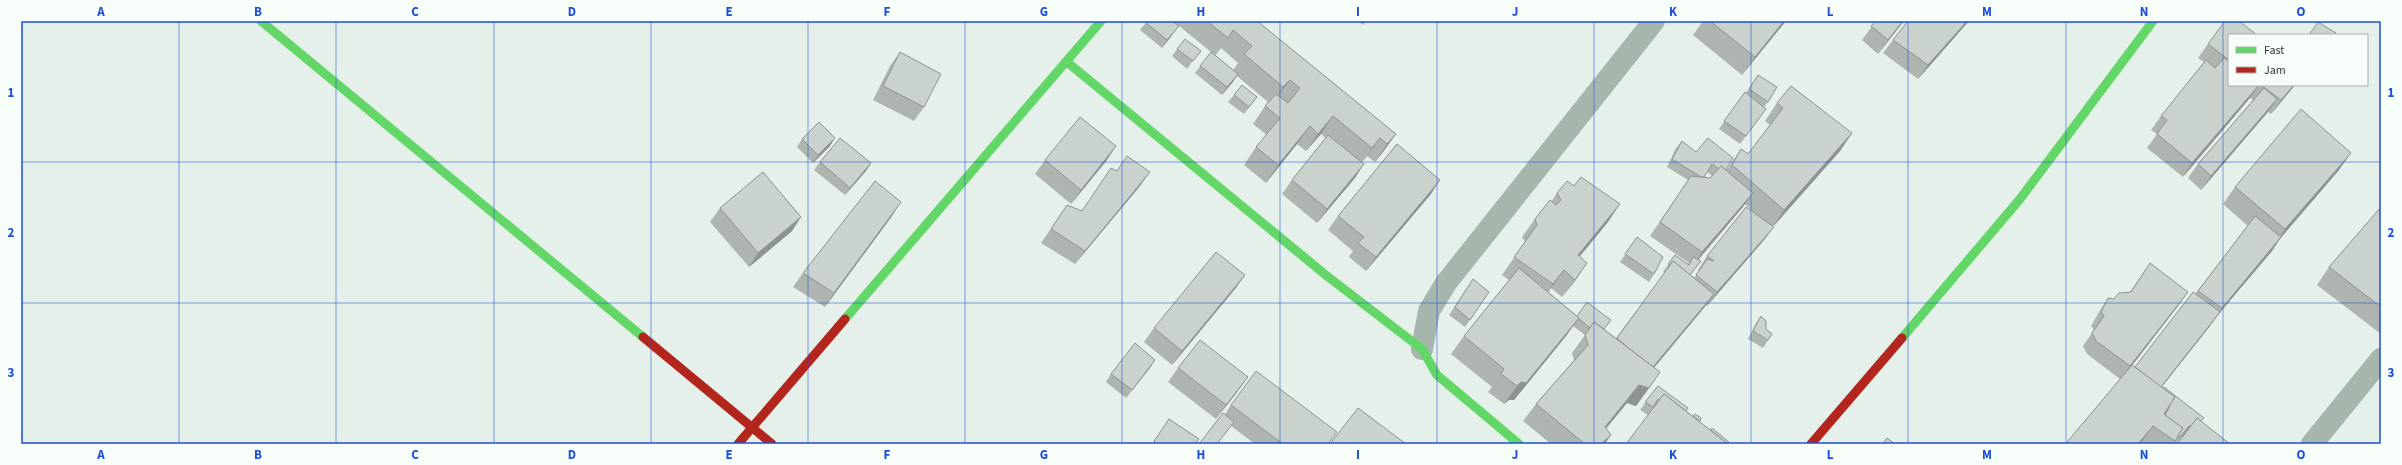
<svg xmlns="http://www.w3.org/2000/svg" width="2402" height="465" font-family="'Source Sans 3',sans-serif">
  <rect width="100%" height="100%" fill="#e6f0ea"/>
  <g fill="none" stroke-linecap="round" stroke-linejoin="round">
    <g stroke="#a6b6ad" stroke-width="22">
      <path d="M1422,349L1429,311L1446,283L1654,21"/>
      <path d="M2312,444L2381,359"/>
    </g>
    <g stroke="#63d668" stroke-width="9">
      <path d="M261,21L643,337"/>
      <path d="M1067,62L1327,276L1422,349L1437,375L1519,444"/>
      <path d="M845,319L1101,21"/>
      <path d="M1902,338L2020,199L2153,21"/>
    </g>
    <g stroke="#b3261e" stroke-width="9">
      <path d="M643,337L772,444"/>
      <path d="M738,444L845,319"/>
      <path d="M1811,444L1902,338"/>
    </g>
  </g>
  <g fill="#aeb5b0" fill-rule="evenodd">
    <path d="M1147,21L1173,34L1162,48L1140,30Z"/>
    <path d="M1173,21H1257L1396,134L1383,152L1375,162L1367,156L1362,162L1355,178L1317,223L1282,194L1292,180L1326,138L1321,134L1306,151L1297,144L1266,183L1244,165L1256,147L1267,135L1253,124L1268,102L1237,76L1222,95L1195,73L1211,52ZM1221,48L1238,63L1233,70L1215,56Z"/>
    <path d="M1358,21H1366L1363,25Z"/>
    <path d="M1703,21H1786L1742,75L1693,35Z"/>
    <path d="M1876,21H1904L1878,54L1862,40Z"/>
    <path d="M1908,21H1969L1918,79L1883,53L1893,40Z"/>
    <path d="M2229,35V85H2295L2271,114L2268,112L2201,190L2188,178L2198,164L2253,100L2250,98L2183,177L2147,148L2157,134L2151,130L2161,116L2204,62L2198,58L2208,44Z"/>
    <path d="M1177,49L1195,58L1187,69L1172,56Z"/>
    <path d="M900,52L924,107L914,121L873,100L890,66Z"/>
    <path d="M1758,75L1768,102L1764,107L1761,116L1740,144L1719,129L1745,92L1746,93Z"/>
    <path d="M1234,95L1251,105L1244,114L1228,102Z"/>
    <path d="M1777,103L1852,133L1840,151L1773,226L1764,240L1707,306L1706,305L1654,368L1648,390L1636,406L1627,403L1606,429L1605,444H1551L1523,421L1536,404L1574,360L1572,353L1585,335L1573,326L1566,336L1514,400H1509L1504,404L1488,392L1492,387L1451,354L1464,336L1509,280L1502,275L1525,242L1522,237L1535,219L1551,202L1557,193L1608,222L1580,256L1575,281L1562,297L1551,288L1548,292L1577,316L1604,329L1616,338L1665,273L1663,272L1675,255L1688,264L1689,263L1650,236L1688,180L1667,167L1676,148L1682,141L1696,152L1726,171L1741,149L1748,154L1770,125L1765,121ZM1707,172L1712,176L1710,178L1704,177ZM1745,204L1755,214L1707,256L1698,270L1699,271L1694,278L1690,275L1698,259Z"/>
    <path d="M802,139L830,146L813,163L797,147Z"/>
    <path d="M1045,160H1107L1071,204L1035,174Z"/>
    <path d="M820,162L871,163L866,171L845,195L814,170Z"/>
    <path d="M2339,170L2281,237L2272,251L2217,316L2210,326L2161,387L2185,434H2184L2176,444H2141L2140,443V444H2066L2120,379L2087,354L2083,346L2094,330L2091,326L2099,312L2108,298L2114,299L2130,292L2150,263L2178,306L2132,365L2135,367L2195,294L2248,226L2223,204L2235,187Z"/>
    <path d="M1140,186L1075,264L1041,243L1067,205L1082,211Z"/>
    <path d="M1431,194L1366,271L1349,257L1353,251L1328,230L1338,216Z"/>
    <path d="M2381,207V334L2317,285L2329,267Z"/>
    <path d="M720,208L801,217L792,231L749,267L710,222Z"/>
    <path d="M892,216L825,307L793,287L803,273Z"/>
    <path d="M1637,237L1654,274L1649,282L1620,262Z"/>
    <path d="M1245,275L1235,289L1172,365L1144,342L1154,328Z"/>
    <path d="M1473,279L1489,292L1465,327L1449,315Z"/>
    <path d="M1761,316L1766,329L1772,334L1763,348L1748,339L1756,323Z"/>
    <path d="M1155,360L1126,398L1106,382L1111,374Z"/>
    <path d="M1178,368L1238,391L1216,419L1168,382Z"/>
    <path d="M1658,386L1686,411L1700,421L1653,407L1648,415L1640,410Z"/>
    <path d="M1231,405L1329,444H1255L1231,426L1225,414Z"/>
    <path d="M1169,419L1195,444H1152Z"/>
  </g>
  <g fill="#8d9390">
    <path d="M1784,21H1786L1742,75L1755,57Z"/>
    <path d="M1903,21H1904L1878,54L1888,40Z"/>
    <path d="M1967,21H1969L1918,79L1928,65Z"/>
    <path d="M1179,26L1173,34L1162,48L1167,40Z"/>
    <path d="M1238,74L1233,82L1222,95L1227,87Z"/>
    <path d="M1290,80L1277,97L1271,105L1283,87Z"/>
    <path d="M2259,85L2249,99L2183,177L2192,163Z"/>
    <path d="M2294,85H2295L2271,114L2281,100Z"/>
    <path d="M2277,99L2267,113L2201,190L2211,176Z"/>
    <path d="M1333,116L1321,134L1306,151L1318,134Z"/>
    <path d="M1310,126L1297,144L1266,183L1278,165Z"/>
    <path d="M1852,133L1840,151L1772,228L1784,210Z"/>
    <path d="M1396,134L1383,152L1375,162L1387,144Z"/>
    <path d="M835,138L830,146L813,163L818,155Z"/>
    <path d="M1380,138L1367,156L1360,166L1372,148Z"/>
    <path d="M1116,146L1107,160L1071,204L1081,190Z"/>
    <path d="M2351,153L2339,170L2273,247L2285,229Z"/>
    <path d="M871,163L866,171L845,195L850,188Z"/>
    <path d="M1364,164L1355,178L1317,223L1327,209Z"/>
    <path d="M1150,172L1140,186L1075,264L1085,251Z"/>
    <path d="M1440,180L1431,194L1366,271L1376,257Z"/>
    <path d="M1753,193L1743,207L1693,266L1702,252Z"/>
    <path d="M901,202L892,216L825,307L834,293Z"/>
    <path d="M1620,204L1608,222L1566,273L1578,255Z"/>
    <path d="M801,217L792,231L749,267L758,253Z"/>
    <path d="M1774,227L1764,240L1707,306L1717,292Z"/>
    <path d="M2281,237L2272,251L2217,316L2210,326L2150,402L2159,388L2213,321L2222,308Z"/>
    <path d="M1587,263L1575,281L1562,297L1575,280Z"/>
    <path d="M1564,270L1551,288L1540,302L1553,284Z"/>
    <path d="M1245,275L1235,289L1172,365L1182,351Z"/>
    <path d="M2188,292L2178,306L2121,380L2130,366Z"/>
    <path d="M1714,294L1704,308L1642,382L1651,369Z"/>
    <path d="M1579,318L1566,336L1514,400H1509L1504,404L1517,386Z"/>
    <path d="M1155,360L1150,368L1126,398L1132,390Z"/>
    <path d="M1660,372L1636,406L1627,403L1593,444L1605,427L1639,385Z"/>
    <path d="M1248,377L1238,391L1216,419L1226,405Z"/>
    <path d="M2153,426L2140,444H2138Z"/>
    <path d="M2189,426L2196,429L2191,436L2184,434L2176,444Z"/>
    <path d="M1611,435L1605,444H1601Z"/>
  </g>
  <g fill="#cad2cd" stroke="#8d9390">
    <path d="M1147,21H1172L1179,26L1167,40L1146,23Z"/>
    <path d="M1207,21H1257L1396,134L1387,144L1380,138L1372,148L1333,116L1318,134L1310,126L1278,165L1256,147L1280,118L1265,106L1276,94L1288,103L1300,88L1290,80L1283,87L1244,54L1252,46L1233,30L1228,38Z"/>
    <path d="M1710,21H1784L1755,57Z"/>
    <path d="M1876,21H1903L1888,40L1871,26Z"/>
    <path d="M1908,21H1967L1928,65L1893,40Z"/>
    <path d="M2225,21H2239L2257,35H2229V60L2208,44Z"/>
    <path d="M2318,22L2336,33L2334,35H2309Z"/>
    <path d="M1185,39L1201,51L1193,61L1177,49Z"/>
    <path d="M900,52L941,74L924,107L883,86Z"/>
    <path d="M1211,52L1238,74L1227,87L1200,66Z"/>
    <path d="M2224,58L2229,62V85H2259L2192,163L2157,134L2167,120L2161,116L2206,60L2215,68Z"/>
    <path d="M1758,75L1777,87L1768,102L1749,89Z"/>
    <path d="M1242,85L1257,97L1249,107L1234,95Z"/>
    <path d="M2261,85H2294L2281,100Z"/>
    <path d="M1791,86L1852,133L1784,210L1732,165L1741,149L1748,154L1783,108L1777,103Z"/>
    <path d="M2264,88L2277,99L2211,176L2198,164Z"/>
    <path d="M1745,92L1766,109L1746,136L1724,121Z"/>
    <path d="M2301,109L2351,153L2285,229L2235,187Z"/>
    <path d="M1080,117L1116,146L1081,190L1045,160Z"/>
    <path d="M819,122L835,138L818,155L802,139Z"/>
    <path d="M1328,135L1364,164L1327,209L1292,180Z"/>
    <path d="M840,138L871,163L850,188L820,162Z"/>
    <path d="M1708,138L1733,158L1726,170L1721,166L1719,169L1712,164L1704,177H1701L1672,159L1682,141L1696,152Z"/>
    <path d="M1397,144L1440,180L1376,257L1358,243L1364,237L1338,216Z"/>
    <path d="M1127,156L1150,172L1085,251L1051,229L1067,205L1082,211L1111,168L1117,171Z"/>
    <path d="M1721,166L1753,193L1702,252L1660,222L1691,176L1710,178Z"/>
    <path d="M763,172L801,217L758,253L720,208Z"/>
    <path d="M1581,177L1620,204L1578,255L1587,263L1575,280L1564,270L1553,284L1514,257L1537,225L1535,219L1550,200L1556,205L1561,200L1557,193L1567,181L1574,186Z"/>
    <path d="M875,181L901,202L834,293L803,273Z"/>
    <path d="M1746,207L1774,227L1717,292L1696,275L1707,259L1714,261L1707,256Z"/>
    <path d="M2381,207V307L2329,267Z"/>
    <path d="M2255,216L2281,237L2222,308L2198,291Z"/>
    <path d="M1637,237L1663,257L1654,274L1625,254Z"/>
    <path d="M1216,252L1245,275L1182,351L1154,328Z"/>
    <path d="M1675,255L1689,265L1693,257L1701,261L1690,275L1673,261L1670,265L1668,264Z"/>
    <path d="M1673,261L1714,294L1653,367L1626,346L1617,338Z"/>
    <path d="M2150,263L2188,292L2130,366L2096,341L2092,333L2104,316L2101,312L2108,298L2114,299L2119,293L2131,292Z"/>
    <path d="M1519,268L1579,318L1526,383L1521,382L1517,386L1501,374L1504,369L1464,336Z"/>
    <path d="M1473,279L1489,292L1470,320L1455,307Z"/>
    <path d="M2193,292L2220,312L2161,387L2135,367Z"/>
    <path d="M1587,302L1611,320L1604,329L1594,322L1590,328L1578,318H1579L1577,316Z"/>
    <path d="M1761,316L1766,321V329L1772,334L1768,340L1753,331Z"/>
    <path d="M1594,322L1660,372L1649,388L1639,385L1605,427L1611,435L1601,444H1585L1536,404L1588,345L1585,335Z"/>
    <path d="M1200,340L1248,377L1226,405L1178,368Z"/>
    <path d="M1135,343L1155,360L1132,390L1111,374Z"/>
    <path d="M2132,365L2175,397L2164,414L2183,428L2175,441L2153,426L2138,444H2070L2067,442Z"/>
    <path d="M1256,371L1337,432L1328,444H1283L1231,405Z"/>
    <path d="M1658,386L1688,408L1686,411L1664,394L1660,400L1658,399L1653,407L1645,402Z"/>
    <path d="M2164,387L2204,418L2201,421L2197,418L2191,427L2189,426L2180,437L2178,436L2183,428L2165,415L2170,406H2169L2175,397L2163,388Z"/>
    <path d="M1664,394L1728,444H1626Z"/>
    <path d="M1358,408L1406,444H1330Z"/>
    <path d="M1223,413L1234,422L1217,444H1199Z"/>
    <path d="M1695,414L1701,418L1700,421L1693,416Z"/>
    <path d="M2197,418L2230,444H2177Z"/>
    <path d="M1169,419L1199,439L1195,444H1157L1154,441Z"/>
    <path d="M1712,428L1730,443L1728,444L1711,430Z"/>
    <path d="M1887,438L1895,444H1882Z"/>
  </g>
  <path fill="none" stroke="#1d4ed8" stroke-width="1" stroke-opacity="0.55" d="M179,21V444M336,21V444M494,21V444M651,21V444M808,21V444M965,21V444M1122,21V444M1280,21V444M1437,21V444M1594,21V444M1751,21V444M1908,21V444M2066,21V444M2223,21V444M21,162H2381M21,303H2381"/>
  <rect width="2402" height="465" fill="none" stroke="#f7fefa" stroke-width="44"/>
  <rect x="2228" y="34" width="140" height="52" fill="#f7fefa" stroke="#a8afab"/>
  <rect x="2236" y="47" width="20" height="6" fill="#63d668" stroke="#a8afab"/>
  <text x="2264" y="54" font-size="12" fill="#313834">Fast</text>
  <rect x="2236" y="67" width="20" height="6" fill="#b3261e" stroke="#a8afab"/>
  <text x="2264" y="74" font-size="12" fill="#313834">Jam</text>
  <rect x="22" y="22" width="2358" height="421" fill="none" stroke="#1d4ed8" stroke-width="1.5"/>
  <g font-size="13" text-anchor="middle" font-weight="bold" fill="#1d4ed8">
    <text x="101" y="16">A</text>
    <text x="258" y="16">B</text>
    <text x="415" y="16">C</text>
    <text x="572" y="16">D</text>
    <text x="729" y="16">E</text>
    <text x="887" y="16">F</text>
    <text x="1044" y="16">G</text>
    <text x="1201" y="16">H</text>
    <text x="1358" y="16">I</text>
    <text x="1515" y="16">J</text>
    <text x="1673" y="16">K</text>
    <text x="1830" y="16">L</text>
    <text x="1987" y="16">M</text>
    <text x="2144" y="16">N</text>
    <text x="2301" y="16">O</text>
    <text x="11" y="97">1</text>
    <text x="2391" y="97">1</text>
    <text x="11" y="237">2</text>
    <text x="2391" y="237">2</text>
    <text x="11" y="377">3</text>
    <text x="2391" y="377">3</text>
    <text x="101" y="459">A</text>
    <text x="258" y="459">B</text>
    <text x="415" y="459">C</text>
    <text x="572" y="459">D</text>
    <text x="729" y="459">E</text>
    <text x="887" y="459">F</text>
    <text x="1044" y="459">G</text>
    <text x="1201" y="459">H</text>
    <text x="1358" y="459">I</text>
    <text x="1515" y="459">J</text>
    <text x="1673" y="459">K</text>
    <text x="1830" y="459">L</text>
    <text x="1987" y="459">M</text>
    <text x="2144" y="459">N</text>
    <text x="2301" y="459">O</text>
  </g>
</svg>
